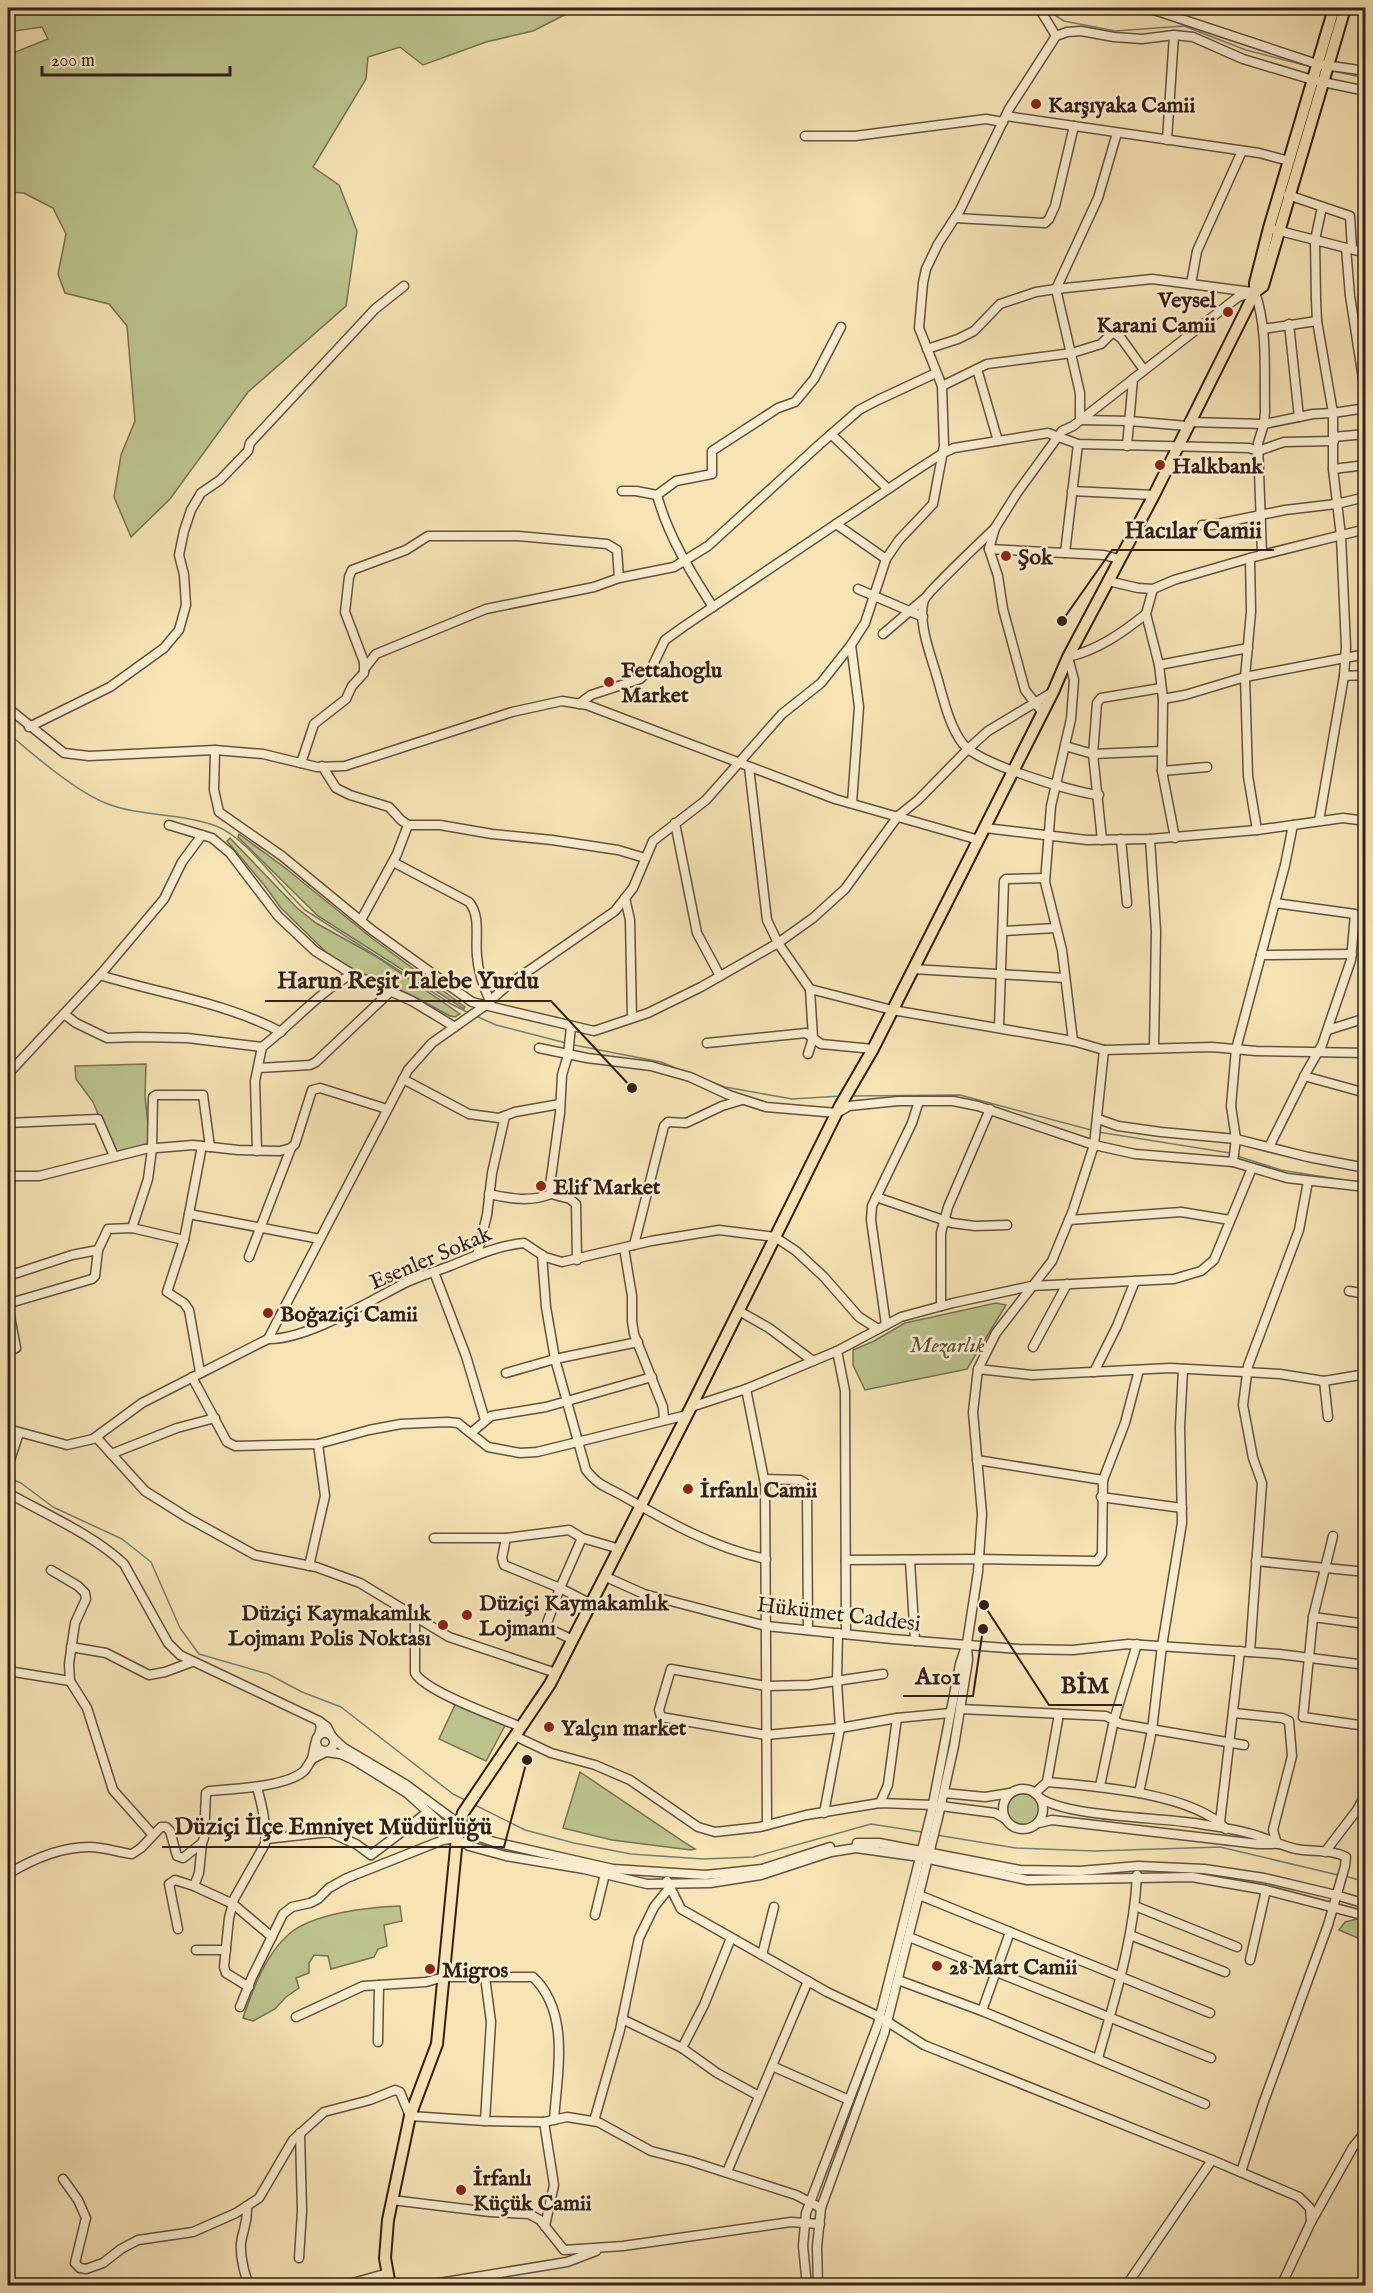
<svg xmlns="http://www.w3.org/2000/svg" width="1373" height="2293" font-family="'IM FELL English',serif">
  <rect width="100%" height="100%" fill="#f6e4b5"/>
  <filter id="stains"><feTurbulence type="fractalNoise" baseFrequency=".00333" numOctaves="4"/><feColorMatrix values="0 0 0 0 .2 0 0 0 0 .09 0 0 0 0 .02 0 0 0 .5 -.17"/></filter>
  <radialGradient id="worn" r=".72"><stop offset=".6" stop-color="#630" stop-opacity="0"/><stop offset="1" stop-color="#630" stop-opacity=".3"/></radialGradient>
  <g fill="#bcc48e" stroke="#787252" stroke-width="1.5">
    <path d="M8,8H578L533,31L486,42L423,65L400,47L368,57L366,79L313,167L339,185L357,231L346,306L248,392L170,499L131,537L114,497L121,455L135,421L127,326L109,304L65,293L58,274L66,234L53,208L24,193L8,192V55L48,39L42,27L8,32Z"/>
    <path d="M239,834L284,867L373,939L465,1007L464,1009L318,916L238,837Z"/>
    <path d="M230,838L297,908L316,923L377,957L460,1014L455,1017L450,1016L411,995L347,966L328,954L281,908L265,886L227,841Z"/>
    <path d="M146,1064L145,1096L150,1144L116,1152L112,1147L93,1102L76,1079L75,1066Z"/>
    <path d="M996,1303L1006,1305L967,1369L865,1390L853,1365V1350L874,1341L905,1323Z"/>
    <path d="M456,1703L507,1722L486,1761L439,1739Z"/>
    <path d="M580,1772L687,1844L695,1849L691,1850L612,1840L563,1828Z"/>
    <circle cx="1023" cy="1810" r="16"/>
    <path d="M400,1906L402,1921L384,1925L387,1946L378,1949L374,1957L331,1969L328,1956L314,1955L309,1963V1973L296,1978L299,1988L286,1997L275,2009L253,2021L243,2018C253,1989 265,1955 289,1934C313,1913 370,1907 400,1906Z"/>
    <path d="M1357,1919L1365,1921V1941L1339,1930L1345,1922Z"/>
  </g>
  <g fill="none" stroke-linecap="round" stroke-linejoin="round">
    <g stroke="#737f73" stroke-width="1.5">
      <path d="M1047,8L1050,12L1064,21L1115,31L1184,26L1246,50L1312,67"/>
      <path d="M1332,71L1366,78"/>
      <path d="M8,733C32,754 79,794 108,804C142,817 182,813 216,826C246,837 280,887 305,910L451,1004L469,1013"/>
      <path d="M476,1016L496,1025L566,1043"/>
      <path d="M574,1045L661,1062L683,1071"/>
      <path d="M707,1080L725,1087L792,1099L841,1096"/>
      <path d="M851,1096L960,1095L1091,1130"/>
      <path d="M1098,1132L1230,1153"/>
      <path d="M1237,1156L1281,1170L1355,1182"/>
      <path d="M8,1478L21,1483L53,1507L122,1539L151,1562L180,1628L199,1654L268,1674L302,1692L341,1707L453,1794L467,1801"/>
      <path d="M473,1804L525,1830L574,1843L631,1854L703,1859L753,1857L871,1824L922,1832"/>
      <path d="M936,1835L1016,1848L1095,1851L1220,1847L1338,1875"/>
      <path d="M1345,1876L1366,1882"/>
    </g>
    <defs>
      <g id="minor">
        <path d="M1039,8L1056,36"/>
        <path d="M1148,8L1317,64L1366,71"/>
        <path d="M1006,116L1259,153L1289,161"/>
        <path d="M1117,133L1098,198L1056,289L1080,393V420L1130,421L1187,426"/>
        <path d="M805,136H855L986,119L1003,122"/>
        <path d="M1167,140L1174,35"/>
        <path d="M1288,195L1350,216L1352,249"/>
        <path d="M955,218L1045,223L1049,219L1055,206L1074,126"/>
        <path d="M1276,230L1366,253"/>
        <path d="M1346,248L1350,296L1366,398"/>
        <path d="M1191,284L1197,251L1242,151"/>
        <path d="M1255,292C1268,330 1264,372 1265,411L1264,424L1258,443L1262,554"/>
        <path d="M1289,324L1299,417"/>
        <path d="M1263,329L1317,321"/>
        <path d="M927,349L958,339L974,331L1000,304L1036,292L1056,289L1152,279L1252,292"/>
        <path d="M977,369L998,441"/>
        <path d="M942,386L987,364L1072,353L1101,344L1113,332L1121,338L1144,370"/>
        <path d="M1189,422L1264,424L1313,414L1333,413L1366,408"/>
        <path d="M831,434L888,489"/>
        <path d="M1333,437L1366,434"/>
        <path d="M1127,446L1133,379"/>
        <path d="M1333,469L1366,465"/>
        <path d="M622,491H636L657,495"/>
        <path d="M1072,491L1154,495"/>
        <path d="M657,495L676,481L712,474V451L778,408L795,402L814,379L841,327"/>
        <path d="M657,495C668,536 690,571 713,607"/>
        <path d="M836,524L886,559"/>
        <path d="M1202,525H1212L1285,510L1336,504L1366,497"/>
        <path d="M995,528C984,539 928,591 924,600C918,619 928,648 934,667C942,691 947,723 963,744C979,764 1072,792 1099,795"/>
        <path d="M989,549L1104,555L1119,559"/>
        <path d="M1065,553L1078,444"/>
        <path d="M1250,558L1251,612L1245,677L1248,776L1257,830"/>
        <path d="M1108,581L1138,588L1153,589L1174,580L1250,558L1366,529"/>
        <path d="M858,589L923,617"/>
        <path d="M1153,589L1146,614L1159,665L1163,699L1162,771L1175,838"/>
        <path d="M883,634L925,598"/>
        <path d="M851,645L859,707L852,803"/>
        <path d="M1159,665L1248,648"/>
        <path d="M365,668L376,654L486,609L594,587L619,578L674,567L708,546L820,444L859,410L878,400L936,373"/>
        <path d="M1344,676L1366,675"/>
        <path d="M1163,699L1185,695L1245,677L1366,654"/>
        <path d="M579,704L591,695L640,679L652,667L665,640L683,627L909,475L943,453L954,448L1048,433L1078,444L1249,448L1258,451L1284,442L1334,441"/>
        <path d="M8,708L64,753L89,756L215,750L263,754L317,767L345,766L512,712L562,701L587,705L835,799L979,840"/>
        <path d="M1043,713L1025,690L1003,609L998,576L989,549L995,528L1017,493L1062,431L1073,426L1238,297L1255,292"/>
        <path d="M29,727L110,687L164,648L179,630L186,605L184,575L179,555L184,531L191,510L201,493L220,480L248,451L250,443L375,309L404,286"/>
        <path d="M1065,746L1093,754L1162,751"/>
        <path d="M215,750L214,790L219,812L282,856L372,930L472,1002L594,1031L648,1013L701,987L778,943L813,918L845,889L898,816L918,800L968,749L988,731L1053,692"/>
        <path d="M301,763L314,724L346,699L352,686L364,673V662L345,612L349,577L352,570L406,550L428,536H518L607,544L617,550L619,578"/>
        <path d="M322,766L336,788L350,795L389,807L401,820L408,825H440L492,834L552,840L618,850L645,858"/>
        <path d="M749,767L767,920L778,943L810,989L892,1010L1073,1041L1104,1050L1212,1047L1256,1051L1366,1053"/>
        <path d="M1162,771L1207,767"/>
        <path d="M1319,821L1344,676L1346,647L1341,536L1333,469V413L1317,321L1316,300L1315,240L1322,207"/>
        <path d="M675,823L697,933L720,976"/>
        <path d="M169,825L212,838L230,853L278,916L315,951L352,974L412,1001L455,1027"/>
        <path d="M985,828L1087,840L1150,839L1257,830L1343,818L1366,821"/>
        <path d="M1121,839L1127,903"/>
        <path d="M1150,839L1156,931L1154,1048"/>
        <path d="M1102,840L1093,754L1097,703L1101,698L1161,688"/>
        <path d="M393,862L469,902C481,916 475,938 477,956C478,971 483,986 490,1001"/>
        <path d="M625,898L630,920L632,1018"/>
        <path d="M361,920L397,854L408,825"/>
        <path d="M1003,931L1056,928"/>
        <path d="M1261,955L1352,954"/>
        <path d="M913,969L1065,978"/>
        <path d="M100,975C160,994 225,1002 281,1032"/>
        <path d="M64,1014L76,1023L107,1038L139,1037L187,1038L262,1047"/>
        <path d="M571,1027L568,1055L562,1075L560,1113L550,1185L551,1194L570,1199L576,1204L577,1260"/>
        <path d="M999,1027L1004,881L1006,879L1045,878"/>
        <path d="M1328,1030L1366,1018"/>
        <path d="M1073,1041L1062,950L1045,882L1051,806L1071,719L1074,680L1068,657C1098,650 1122,633 1146,614"/>
        <path d="M707,1043L806,1033L821,1044L873,1049"/>
        <path d="M539,1048L587,1058L651,1066L690,1077L729,1095L766,1107L837,1113L849,1106L898,1101H953L978,1106L1094,1145L1135,1154L1233,1162L1287,1178L1366,1187"/>
        <path d="M808,1054L813,1038L810,989"/>
        <path d="M259,1068L310,1065L316,1062L391,991"/>
        <path d="M8,1074L100,975L164,899L182,862L202,835"/>
        <path d="M1304,1076L1366,1093"/>
        <path d="M403,1079L469,1114L499,1118L515,1112L560,1104"/>
        <path d="M1098,1119L1118,1126L1161,1132L1236,1139L1308,1157L1366,1168"/>
        <path d="M8,1123L98,1119L114,1156"/>
        <path d="M1269,1147L1307,1071L1322,1045L1351,960L1355,914L1275,903"/>
        <path d="M257,1151L255,1081L262,1047C292,1024 319,992 352,974"/>
        <path d="M1233,1162L1236,1139L1231,1106L1236,1049L1285,865L1293,825"/>
        <path d="M8,1176H39L145,1149L193,1145L238,1150L280,1151L291,1148L295,1144L312,1090L320,1088L387,1109"/>
        <path d="M489,1194C511,1199 531,1202 551,1194"/>
        <path d="M876,1197L952,1223L975,1226L1007,1225"/>
        <path d="M189,1214L320,1239"/>
        <path d="M1069,1220L1181,1212L1230,1220"/>
        <path d="M132,1228L148,1179L152,1149L153,1097L156,1095H203L210,1147"/>
        <path d="M634,1245L664,1126L668,1122L686,1123L722,1106L742,1100"/>
        <path d="M624,1248L632,1296V1321L634,1334L663,1407L664,1419"/>
        <path d="M477,1255L487,1215L492,1173L505,1116"/>
        <path d="M542,1255L546,1307L555,1359L586,1470C599,1486 605,1486 623,1496C668,1522 714,1548 766,1559"/>
        <path d="M249,1257L291,1148"/>
        <path d="M434,1272L466,1356L485,1420"/>
        <path d="M8,1276L72,1255L98,1250"/>
        <path d="M1349,1291L1366,1294"/>
        <path d="M941,1306V1233L948,1207L990,1109"/>
        <path d="M739,1311L769,1328L813,1361"/>
        <path d="M886,1325L871,1220L872,1206L912,1123L919,1101"/>
        <path d="M268,1339L408,1070L432,1043L483,1007L508,985L615,911L633,888L653,841L706,800L782,714L821,683L851,645L865,623L886,559L899,540L933,504L944,446L942,386L919,328L923,283L926,269L938,244L960,210L1009,109L1056,36L1067,32L1081,31L1114,37L1142,39L1174,35L1193,37L1243,59L1313,80L1366,91"/>
        <path d="M1033,1347L1067,1284"/>
        <path d="M8,1351L16,1348L8,1306L10,1303L92,1279L95,1276L98,1250L108,1229L132,1228L184,1240"/>
        <path d="M837,1351L845,1391L846,1634"/>
        <path d="M978,1369L1032,1375L1170,1368L1280,1374L1324,1381L1366,1374"/>
        <path d="M200,1372L189,1310L184,1303L167,1292L184,1240L202,1146"/>
        <path d="M1094,1372L1117,1326L1135,1281"/>
        <path d="M506,1373L555,1359L638,1342"/>
        <path d="M192,1377L227,1442L235,1446L318,1444L369,1430L401,1424L447,1422L458,1423L488,1447L520,1453L537,1452L687,1415"/>
        <path d="M1324,1381L1328,1417"/>
        <path d="M746,1389L765,1484L767,1825"/>
        <path d="M691,1407L746,1389L837,1351L901,1317L953,1303L1031,1286L1174,1279L1201,1271L1214,1260L1252,1168"/>
        <path d="M8,1429L67,1445L93,1439L142,1403L268,1339C306,1340 368,1302 403,1284C417,1277 434,1272 450,1266C475,1256 496,1246 524,1243L545,1257L562,1262L651,1241L719,1230L775,1237L796,1251L824,1277L859,1317L878,1329"/>
        <path d="M471,1433L491,1416L546,1407L652,1377"/>
        <path d="M96,1437L145,1491L188,1518L255,1555L316,1567L360,1583L449,1637L556,1673"/>
        <path d="M111,1454L177,1428L215,1418"/>
        <path d="M977,1460L1103,1480"/>
        <path d="M8,1466L19,1433"/>
        <path d="M764,1479L800,1480L805,1483L807,1489L808,1630"/>
        <path d="M8,1493C45,1514 94,1535 124,1564L168,1643L180,1655L319,1721"/>
        <path d="M1101,1497L1182,1508"/>
        <path d="M1333,1536L1313,1617L1303,1717L1366,1726"/>
        <path d="M434,1538H506L569,1530L582,1538L620,1549"/>
        <path d="M506,1538L502,1558L504,1565L560,1588L591,1604"/>
        <path d="M846,1560L979,1559L1097,1561L1102,1554L1103,1480L1125,1423L1139,1370"/>
        <path d="M910,1561L915,1641"/>
        <path d="M1256,1561L1366,1572"/>
        <path d="M309,1566L325,1496L318,1444"/>
        <path d="M51,1570L78,1586L85,1593L86,1599L75,1623L69,1664L70,1681L87,1708L113,1790L153,1835"/>
        <path d="M606,1577L644,1594L766,1626L892,1639L1019,1649L1073,1650L1128,1644L1279,1654L1366,1665"/>
        <path d="M415,1617V1673C426,1692 498,1717 521,1727"/>
        <path d="M1313,1617L1366,1624"/>
        <path d="M573,1640L550,1629L547,1623L560,1588L582,1538"/>
        <path d="M71,1647L106,1653L149,1675L165,1672L192,1662"/>
        <path d="M1250,1652L1262,1483L1253,1458L1243,1405L1248,1366L1299,1230L1308,1181"/>
        <path d="M8,1671L70,1681"/>
        <path d="M883,1674L809,1685L766,1686L671,1669L659,1710L661,1717L766,1735L840,1728L897,1718L950,1713"/>
        <path d="M960,1709L1106,1716L1121,1724L1244,1745"/>
        <path d="M1234,1713L1282,1718L1289,1721L1292,1756L1273,1830L1277,1844"/>
        <circle cx="325" cy="1742" r="9"/>
        <path d="M319,1735L321,1727L319,1721L327,1727L331,1735"/>
        <path d="M515,1736L551,1753L595,1765L630,1780L698,1827L715,1832L760,1827L806,1815L880,1803L933,1805L995,1813L1004,1818"/>
        <path d="M333,1738L344,1748L405,1784L474,1835L494,1842L613,1869L706,1875L762,1869L830,1847"/>
        <path d="M315,1744L312,1759L326,1752L341,1754L354,1760L407,1793L457,1838L469,1846L506,1856L584,1869L647,1884L710,1883L761,1875L831,1852L856,1848L920,1857L1027,1880L1192,1877L1266,1890L1366,1916"/>
        <path d="M1047,1782C1094,1786 1193,1793 1226,1829"/>
        <path d="M1100,1786L1114,1720L1137,1644"/>
        <circle cx="1023" cy="1809" r="20"/>
        <path d="M944,1793L985,1797L1010,1793"/>
        <path d="M1035,1793L1047,1782L1059,1714"/>
        <path d="M1139,1793L1152,1730L1162,1646L1182,1523L1180,1427L1183,1369"/>
        <path d="M1040,1798C1069,1817 1155,1817 1194,1823C1216,1827 1240,1829 1261,1837C1273,1841 1283,1846 1296,1849C1312,1852 1331,1849 1346,1857L1345,1866L1328,1925L1263,2104L1241,2172"/>
        <path d="M880,1803L888,1785L897,1718"/>
        <path d="M824,1813L840,1728L837,1682L838,1633"/>
        <path d="M1220,1822L1240,1651"/>
        <path d="M1039,1823L1052,1820L1258,1844H1273"/>
        <path d="M266,1839L329,1832L356,1844L371,1855L428,1812"/>
        <path d="M202,1843L199,1873L194,1886L233,1904L272,1937"/>
        <path d="M857,1843H879L1020,1870L1080,1871L1138,1866L1204,1869L1264,1878L1336,1895L1366,1904"/>
        <path d="M1325,1852L1357,1810L1366,1793"/>
        <path d="M8,1874C31,1860 61,1847 89,1847C104,1847 117,1852 132,1854L141,1848L161,1827H166L170,1831L177,1856L183,1858L202,1843L204,1838L206,1793L209,1791C232,1789 287,1787 304,1771C307,1768 309,1763 312,1759"/>
        <path d="M667,1881L681,1909L827,1992L880,2017L924,2045L1212,2160L1299,2197L1310,2208L1311,2222L1281,2286"/>
        <path d="M919,1895L1210,2013"/>
        <path d="M1135,1906L1237,1947"/>
        <path d="M595,1915L605,1874"/>
        <path d="M178,1929L169,1884L175,1880L194,1886"/>
        <path d="M1130,1935L1225,1972"/>
        <path d="M909,1937L1211,2058"/>
        <path d="M196,1950H226"/>
        <path d="M762,1955L774,1907"/>
        <path d="M1250,1960L1266,1890"/>
        <path d="M898,1980L982,2011L1205,2104"/>
        <path d="M249,1987L226,1973L224,1967L229,1918L234,1899L265,1844C267,1825 262,1806 257,1787"/>
        <path d="M240,2007L252,1977L283,1914L292,1907L310,1903L318,1899L329,1888L347,1878L443,1840L457,1838"/>
        <path d="M982,2011L1010,1932"/>
        <path d="M296,2017L363,1986L426,1982L444,1977H533C571,2013 557,2074 554,2120"/>
        <path d="M622,2019L682,2048L717,2073L759,2096"/>
        <path d="M378,2042L379,1985"/>
        <path d="M682,2048L704,2005L731,1938"/>
        <path d="M1098,2058C1115,1998 1134,1938 1137,1875"/>
        <path d="M772,2066L849,2100"/>
        <path d="M485,2121L491,2022L485,1977"/>
        <path d="M594,2121L620,2030L639,1938L654,1907L670,1887"/>
        <path d="M544,2122L554,2185L545,2226"/>
        <path d="M727,2172L808,1981"/>
        <path d="M63,2179L78,2200L86,2218L75,2263L80,2268L86,2269L103,2263L121,2249L138,2240L193,2232L236,2213L259,2198L293,2140L324,2112L370,2100L395,2090L400,2092L410,2116L485,2121L544,2122L567,2117L598,2122L651,2151L690,2161L796,2195L821,2208"/>
        <path d="M392,2200L490,2212L529,2214L540,2220L564,2250L623,2246L791,2222L820,2224"/>
        <path d="M247,2206C248,2224 243,2228 241,2243C240,2255 244,2275 250,2286"/>
        <path d="M1311,2222L1353,2147L1362,2136H1366"/>
        <path d="M299,2258L302,2211L300,2133"/>
        <path d="M342,2286L388,2273"/>
        <path d="M421,2286L567,2262L596,2251"/>
        <path d="M807,2286L803,2246L806,2213L878,2024L931,1814L960,1664L967,1643L978,1572L982,1514L973,1412L978,1369L996,1333L1052,1261L1073,1210L1094,1145L1104,1050"/>
        <path d="M818,2286L817,2247L821,2208L884,2034L938,1818L954,1746L968,1660L967,1647"/>
        <path d="M1126,2286L1212,2160"/>
      </g>
      <g id="major">
        <path d="M1255,292V283L1269,228L1334,8"/>
        <path d="M390,2286L385,2258L388,2220L410,2116L437,2044L457,1838L463,1813L550,1684L687,1415L840,1106L873,1049L1053,692L1068,657L1154,495L1255,292L1263,286L1345,8"/>
      </g>
    </defs>
    <use href="#minor" stroke="#64523e" stroke-width="11"/>
    <use href="#major" stroke="#332116" stroke-width="14"/>
    <use href="#minor" stroke="#f9edcf" stroke-width="8"/>
    <use href="#major" stroke="#f6e4b5" stroke-width="10"/>
  </g>
  <g fill="#8f2418" stroke="#f9edcf" stroke-width="2">
    <circle cx="1036" cy="104" r="6"/>
    <circle cx="1228" cy="312" r="6"/>
    <circle cx="1160" cy="465" r="6"/>
    <circle cx="1006" cy="556" r="6"/>
    <circle cx="609" cy="682" r="6"/>
    <circle cx="541" cy="1186" r="6"/>
    <circle cx="268" cy="1313" r="6"/>
    <circle cx="688" cy="1489" r="6"/>
    <circle cx="467" cy="1615" r="6"/>
    <circle cx="443" cy="1625" r="6"/>
    <circle cx="549" cy="1727" r="6"/>
    <circle cx="937" cy="1966" r="6"/>
    <circle cx="430" cy="1969" r="6"/>
    <circle cx="461" cy="2190" r="6"/>
  </g>
  <g text-anchor="middle" stroke-width="5" stroke-linejoin="round" paint-order="stroke">
    <g font-size="22" font-weight="bold" fill="#332116" stroke="#f9edcf" text-anchor="start">
      <text x="1048" y="112">Karşıyaka Camii</text>
      <text x="1216" y="307" text-anchor="end">Veysel<tspan x="1216" dy="25">Karani Camii</tspan></text>
      <text x="1172" y="473">Halkbank</text>
      <text x="1018" y="564">Şok</text>
      <text x="621" y="677">Fettahoglu<tspan x="621" dy="25">Market</tspan></text>
      <text x="553" y="1194">Elif Market</text>
      <text x="280" y="1321">Boğaziçi Camii</text>
      <text x="700" y="1497">İrfanlı Camii</text>
      <text x="479" y="1610">Düziçi Kaymakamlık<tspan x="479" dy="25">Lojmanı</tspan></text>
      <text x="431" y="1620" text-anchor="end">Düziçi Kaymakamlık<tspan x="431" dy="25">Lojmanı Polis Noktası</tspan></text>
      <text x="561" y="1735">Yalçın market</text>
      <text x="949" y="1974">28 Mart Camii</text>
      <text x="442" y="1977">Migros</text>
      <text x="473" y="2185">İrfanlı<tspan x="473" dy="25">Küçük Camii</tspan></text>
    </g>
    <g font-size="22" fill="#332116" stroke="#f9edcf">
      <text transform="translate(430 1257) rotate(-23)" y="8">Esenler Sokak</text>
      <text transform="translate(839 1613) rotate(7)" y="8">Hükümet Caddesi</text>
    </g>
    <g font-size="22" font-style="italic" fill="#5c523a" stroke="#f9edcf">
      <text x="947" y="1352">Mezarlık</text>
    </g>
  </g>
  <path fill="none" stroke="#332116" stroke-width="2" d="M1062 621L1112 550H1274M632 1088L551 1001H265M983 1629L973 1696H903M984 1605L1049 1705H1122M527 1760L504 1847H162"/>
  <g fill="#332116" stroke="#f9edcf" stroke-width="2">
    <circle cx="1062" cy="621" r="6"/>
    <circle cx="632" cy="1088" r="6"/>
    <circle cx="983" cy="1629" r="6"/>
    <circle cx="984" cy="1605" r="6"/>
    <circle cx="527" cy="1760" r="6"/>
  </g>
  <g font-size="24" text-anchor="middle" font-weight="bold" fill="#332116" stroke="#f9edcf" stroke-width="5" stroke-linejoin="round" paint-order="stroke">
    <text x="1193" y="538">Hacılar Camii</text>
    <text x="408" y="988">Harun Reşit Talebe Yurdu</text>
    <text x="938" y="1684">A101</text>
    <text x="1085" y="1693">BİM</text>
    <text x="333" y="1834">Düziçi İlçe Emniyet Müdürlüğü</text>
  </g>
  <rect width="1373" height="2293" fill="none" stroke="#f6e4b5" stroke-width="30"/>
  <rect x="9" y="9" width="1355" height="2275" fill="none" stroke="#332116" stroke-width="3"/>
  <rect x="15" y="15" width="1343" height="2263" fill="none" stroke="#332116" stroke-width="1.5"/>
  <path d="M42 66v9h188v-9" fill="none" stroke="#332116" stroke-width="3"/>
  <text x="51" y="66" font-size="18" fill="#332116" stroke="#f9edcf" stroke-width="4.5" paint-order="stroke">200 m</text>
  <rect width="100%" height="100%" filter="url(#stains)"/>
  <rect width="100%" height="100%" fill="url(#worn)"/>
</svg>
